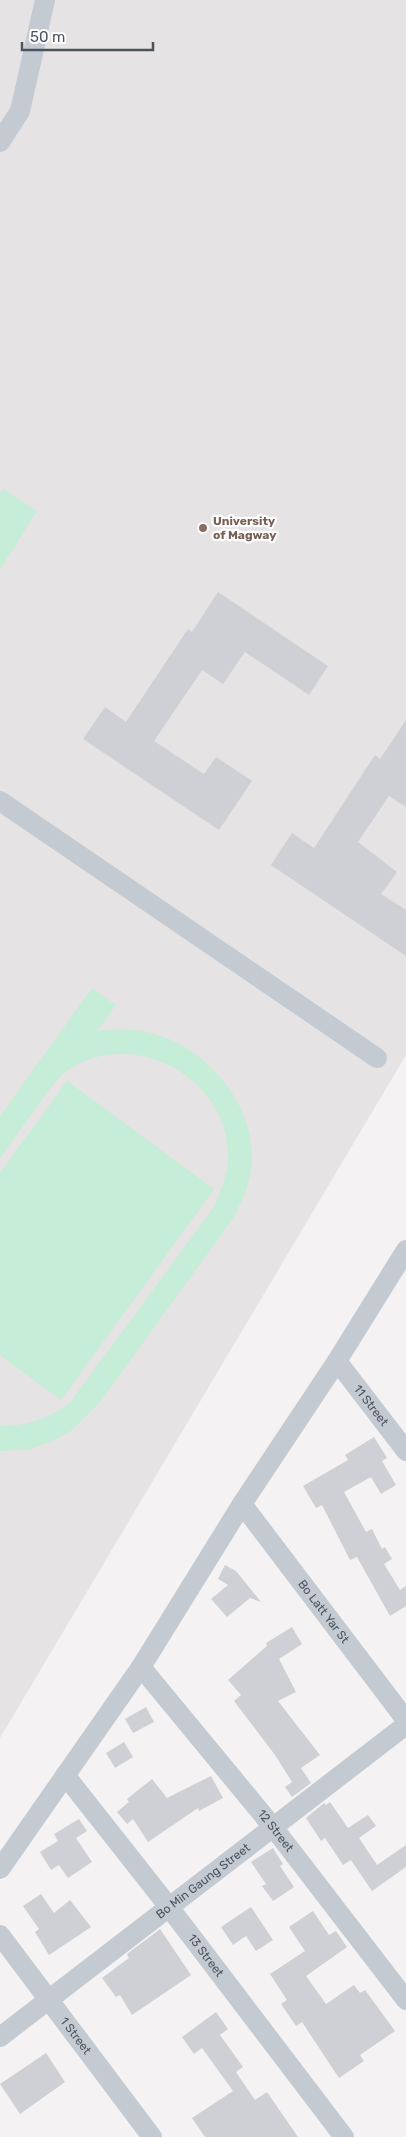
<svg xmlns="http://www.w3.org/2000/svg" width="406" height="2137" font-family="Rubik,sans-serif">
  <rect width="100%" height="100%" fill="#f4f2f2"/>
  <path fill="#e5e3e3" d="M0,0H406V1055L0,1738Z"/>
  <g fill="#c5edd8">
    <path d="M3,489L37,511L0,569V494Z"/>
    <path d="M92,988L116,1005L97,1031C118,1029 138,1028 158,1035C212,1052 259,1111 251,1170C249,1186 241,1202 234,1217L100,1402L72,1430L53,1441L30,1449L0,1451V1426C26,1426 47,1419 69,1404L214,1207C220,1192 227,1177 228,1160C232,1080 134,1025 68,1070C55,1079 47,1093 38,1105C25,1123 13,1140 0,1158V1116Z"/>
    <path d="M67,1081L214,1189L61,1400L0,1355V1173Z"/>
  </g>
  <g fill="#cfd0d5">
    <path d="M218,592L328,666L309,695L245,652L223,684L202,670L154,741L204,774L216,757L252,781L219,830L83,739L105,707L126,722L188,629L192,632Z"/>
    <path d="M406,720V807L389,796L358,842L397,872L381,894L406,910V956L271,865L292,833L314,848L375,755L380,759Z"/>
    <path d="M374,1437L387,1458L382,1461L396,1485L381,1494L371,1477L344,1492L366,1532L372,1529L382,1549L385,1547L392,1559L384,1564L400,1590L406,1586V1606L390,1616L357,1557L350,1560L322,1505L316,1508L303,1486L348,1460L345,1455Z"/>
    <path d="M225,1565L236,1571L261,1602L250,1598L227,1617L211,1599L228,1585L218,1579Z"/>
    <path d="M292,1627L302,1644L279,1659L296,1692L278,1701L320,1755L301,1768L311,1783L292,1797L285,1787L292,1782L275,1755L234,1701L241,1695L228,1680L267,1646L266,1643Z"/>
    <path d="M146,1707L154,1722L133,1733L125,1719Z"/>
    <path d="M124,1742L133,1757L115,1768L106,1753Z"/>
    <path d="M211,1776L223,1798L199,1811L198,1808L148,1842L133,1819L127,1824L117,1812L129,1802L127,1799L152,1779L167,1798Z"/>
    <path d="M330,1802L348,1828L368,1815L376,1826L359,1838L377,1865L406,1845V1867L372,1891L351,1860L343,1865L325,1838L321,1841L306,1818L324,1803L326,1805Z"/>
    <path d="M79,1819L87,1831L76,1838L92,1862L68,1878L59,1865L51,1870L40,1852L58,1841L54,1834Z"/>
    <path d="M273,1848L283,1864L280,1866L294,1887L273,1901L262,1886L266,1884L251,1862Z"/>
    <path d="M41,1894L54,1913L70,1900L91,1927L49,1955L35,1932L39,1929L23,1906Z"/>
    <path d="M251,1907L273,1940L256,1951L246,1936L233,1945L221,1927Z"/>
    <path d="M313,1911L329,1935L336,1931L347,1947L306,1976L326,2004L354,1985L360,1993L365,1990L395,2031L360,2055L364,2061L339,2078L302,2022L296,2026L281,2004L287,2000L270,1974L305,1951L289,1927Z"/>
    <path d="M160,1929L191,1975L132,2015L120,1995L116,1997L102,1978L129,1958L127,1954Z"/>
    <path d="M216,2012L228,2029L220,2035L243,2067L236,2072L255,2100L267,2092L298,2137H205L192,2118L233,2091L202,2048L194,2054L182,2037Z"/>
    <path d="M46,2053L65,2082L20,2114L0,2084Z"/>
  </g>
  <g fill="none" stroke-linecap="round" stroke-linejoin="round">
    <g stroke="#c4cad2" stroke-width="20">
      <path d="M0,142L20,111L45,0"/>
      <path d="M0,801L377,1058"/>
      <path id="s1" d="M337,1361L406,1451"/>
      <path id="s2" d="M242,1504L406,1720"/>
      <path id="s3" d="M141,1667L273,1827L406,2000"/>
      <path id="s4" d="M65,1775L169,1907L344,2137"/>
      <path d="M0,1869L141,1667L242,1504L337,1361L406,1250"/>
      <path id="s5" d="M0,1935L152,2137"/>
      <path id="s6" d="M0,2037L406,1725"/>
    </g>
  </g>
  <circle fill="#8d6e63" stroke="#fff" stroke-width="2" cx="203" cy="528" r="5"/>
  <g text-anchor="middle" stroke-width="4.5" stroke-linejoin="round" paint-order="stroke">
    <g font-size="12" font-weight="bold" fill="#785e54" stroke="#fff" text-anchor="start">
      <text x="213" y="525">University<tspan x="213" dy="14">of Magway</tspan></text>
    </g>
    <g font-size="12" fill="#4b535e" stroke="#fff">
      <text dy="4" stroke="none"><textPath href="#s1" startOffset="56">11 Street</textPath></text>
      <text dy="4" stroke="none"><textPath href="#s2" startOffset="135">Bo Latt Yar St</textPath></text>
      <text dy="4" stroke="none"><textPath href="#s3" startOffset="212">12 Street</textPath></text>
      <text dy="4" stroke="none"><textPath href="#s6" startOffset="256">Bo Min Gaung Street</textPath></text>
      <text dy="4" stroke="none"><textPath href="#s4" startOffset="229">13 Street</textPath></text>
      <text dy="4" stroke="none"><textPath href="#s5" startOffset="126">1 Street</textPath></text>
    </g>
  </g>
  <path d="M22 42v8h131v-8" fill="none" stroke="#4b535e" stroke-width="2.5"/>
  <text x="30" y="42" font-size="15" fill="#4b535e" stroke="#ffffff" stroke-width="4" paint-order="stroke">50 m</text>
</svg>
